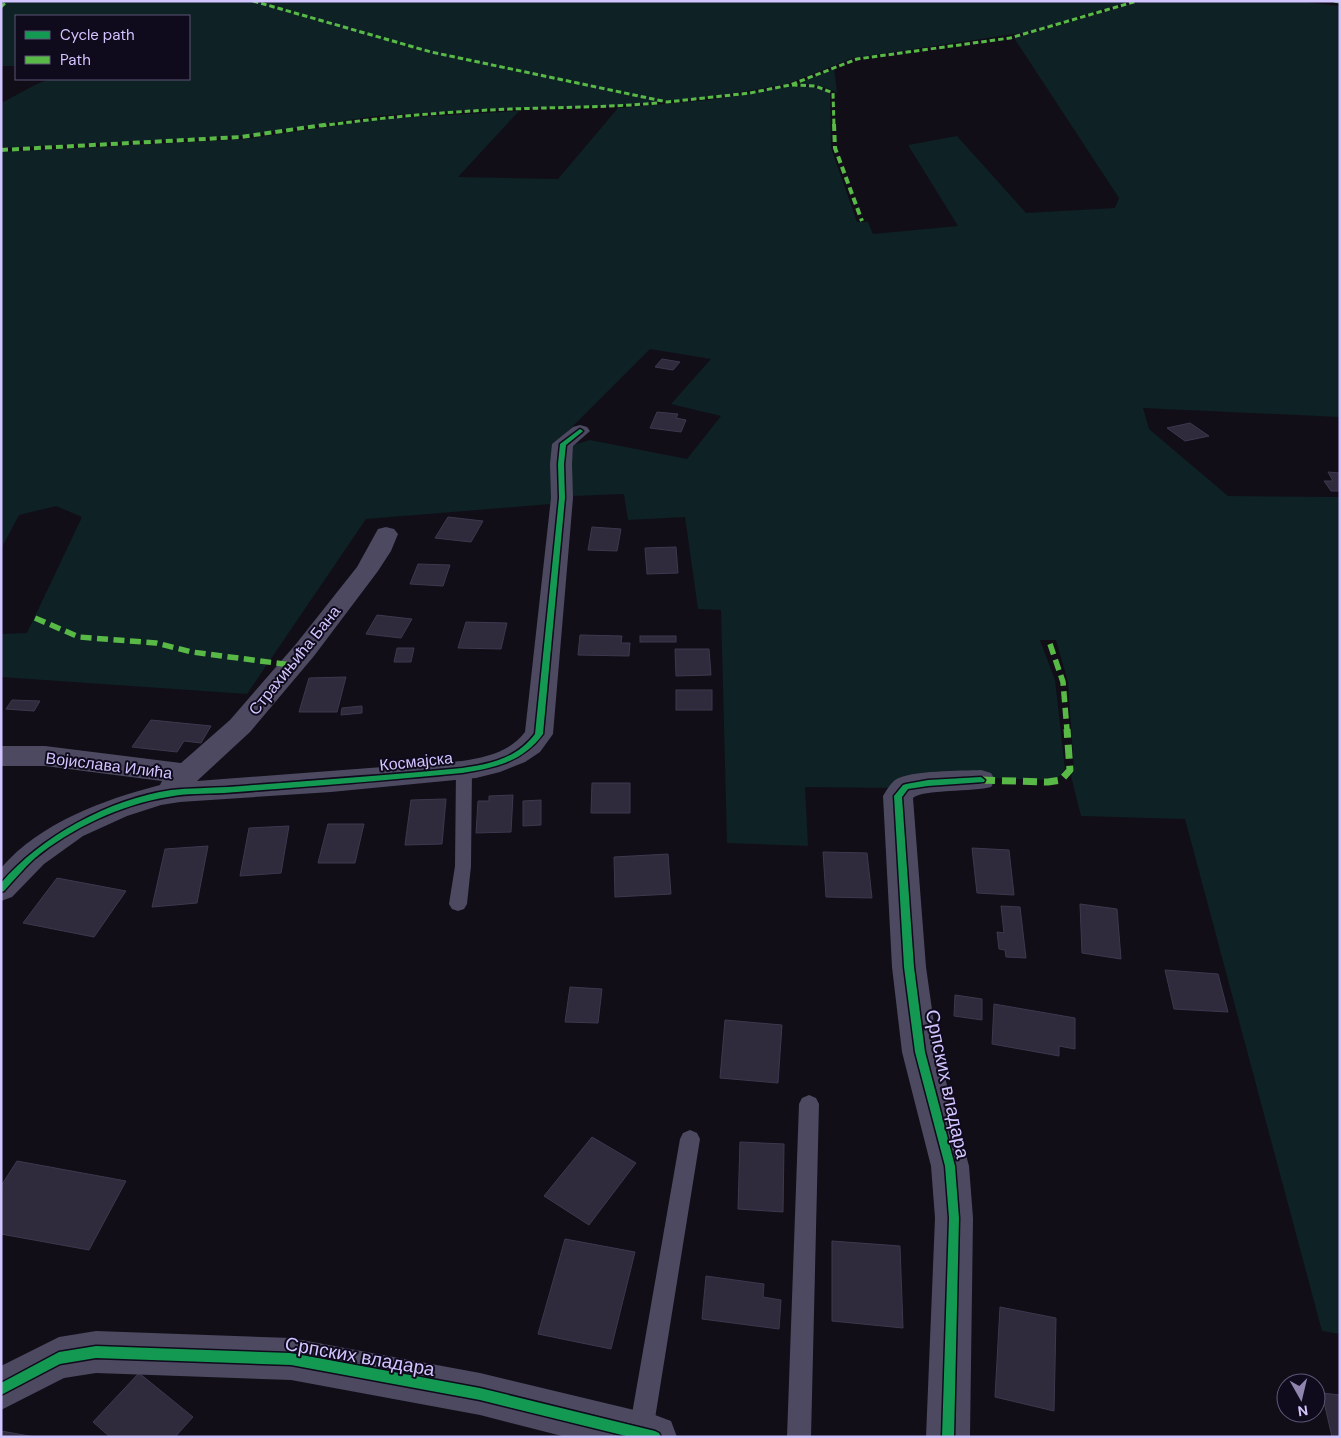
<svg xmlns="http://www.w3.org/2000/svg" width="1341" height="1438" font-family="'DM Sans',sans-serif">
  <rect width="100%" height="100%" fill="#110e18"/>
  <g fill="#0e2124">
    <path d="M1,1H1131L1028,32L853,58L787,84L707,98L612,106L489,109L376,116L242,136L1,148V103C18,95 33,84 50,79H189V16H16V66H1Z"/>
    <path d="M1141,1H1296L1340,6V417L1143,408L1149,429L1228,496L1340,497V1334L1322,1331L1185,819L1081,816L1071,776L1074,770L1068,682L1056,640H1040L1055,680L1065,769L1058,778L1048,780L980,778L901,788L805,787L808,846L727,843L721,610L698,609L685,517L628,520L624,494L571,496V465L573,445L590,440L687,459L721,416L671,404L711,359L650,349L556,443L551,504L366,519L247,694L1,677V634L27,633L82,517L56,506L19,515L1,549V152L246,139L379,119L519,111L458,177L558,179L618,108L709,100L790,86L812,87L824,90L830,94L831,148L857,222H868L873,234L958,226L908,145L957,136L1026,213L1115,208L1119,198L1014,38Z"/>
    <path d="M834,68L837,93C824,85 811,85 796,84Z"/>
  </g>
  <g fill="#2f2a3c" stroke="#3e384e">
    <path d="M662,359L680,362L673,370L655,367Z"/>
    <path d="M657,412L678,414L676,418L686,420L681,432L650,428Z"/>
    <path d="M1190,423L1209,436L1185,441L1167,428Z"/>
    <path d="M1328,472L1340,473V491H1331L1324,481H1333Z"/>
    <path d="M448,517L483,521L471,542L435,538Z"/>
    <path d="M592,527L621,529L617,551L588,550Z"/>
    <path d="M676,547L678,573L647,574L645,548Z"/>
    <path d="M418,564L450,565L443,586L410,584Z"/>
    <path d="M377,615L412,619L401,638L366,634Z"/>
    <path d="M466,622L507,623L501,649L458,648Z"/>
    <path d="M580,635L622,636L621,643H630L629,656L578,655Z"/>
    <rect x="640" y="636" width="36" height="6"/>
    <path d="M397,648H414L411,662H394Z"/>
    <path d="M675,649H709L711,675L676,676Z"/>
    <path d="M346,677L337,712H299L309,678Z"/>
    <rect x="676" y="690" width="36" height="20"/>
    <path d="M12,700L40,701L34,711L6,709Z"/>
    <path d="M362,706V713L341,715L342,708Z"/>
    <path d="M151,720L211,726L201,743L184,741L177,752L132,747Z"/>
    <path d="M592,783H630V813H591Z"/>
    <path d="M513,795L511,832L476,833L478,801H489V796Z"/>
    <path d="M446,799L442,844L405,845L411,800Z"/>
    <path d="M541,800V825L523,826V801Z"/>
    <path d="M328,824H364L355,863H318Z"/>
    <path d="M289,826L281,873L240,876L249,828Z"/>
    <path d="M208,846L197,903L152,907L165,849Z"/>
    <path d="M972,848L1009,850L1014,895L977,893Z"/>
    <path d="M823,852L867,853L872,898L826,897Z"/>
    <path d="M668,854L671,894L615,897L614,857Z"/>
    <path d="M57,878L126,891L94,937L23,923Z"/>
    <path d="M1080,904L1117,909L1121,959L1082,953Z"/>
    <path d="M1001,906L1020,907L1026,958L1006,957L1005,950L999,949L997,932L1004,933Z"/>
    <path d="M1165,970L1218,974L1228,1012L1174,1009Z"/>
    <path d="M570,987L602,989L598,1023L565,1022Z"/>
    <path d="M955,995L982,999V1020L954,1016Z"/>
    <path d="M994,1004L1075,1018V1049L1059,1046V1056L992,1044Z"/>
    <path d="M725,1020L782,1025L778,1083L720,1078Z"/>
    <path d="M592,1137L636,1163L589,1225L544,1196Z"/>
    <path d="M740,1142L784,1144L783,1212L738,1209Z"/>
    <path d="M17,1161L126,1181L89,1250L1,1234V1186Z"/>
    <path d="M565,1239L635,1252L611,1349L538,1334Z"/>
    <path d="M832,1241L900,1246L903,1328L832,1321Z"/>
    <path d="M706,1276L764,1284L763,1297L781,1300L779,1329L702,1319Z"/>
    <path d="M1000,1307L1056,1318L1054,1411L995,1397Z"/>
    <path d="M139,1373L193,1417L175,1437H110L93,1422Z"/>
    <path d="M1322,1393L1340,1395V1437H1332Z"/>
    <path d="M1,1431L35,1437H1Z"/>
  </g>
  <g fill="none" stroke-linecap="round" stroke-linejoin="round">
    <g fill="#4d4961" fill-rule="evenodd">
      <path d="M464,765L470,766L472,770L471,866L467,904L464,909L458,911L452,909L449,904L455,866L456,770L458,766Z"/>
      <path d="M809,1095L816,1098L819,1104L811,1437H787L799,1104L802,1098Z"/>
      <path d="M690,1130L697,1133L700,1139L653,1431L651,1437H631L629,1431L680,1139L683,1133Z"/>
    </g>
    <g fill="#4d4961" fill-rule="evenodd">
      <path d="M580,425L587,427L590,431L573,446L572,464L573,498L553,734L540,752L525,762L500,772L476,778L331,792L180,802L161,805L127,816L83,836L44,864L12,897L1,901V868C41,822 103,800 160,785L162,781L45,766H1V746H45L181,763L230,720L296,644L357,567L378,529L386,527L394,529L398,534L391,551L378,571L314,656L250,732L197,781L462,761C486,757 510,752 525,732L551,498L550,464L552,444L573,427Z"/>
      <path d="M981,770L991,773L995,780L991,787C975,792 922,789 913,798L926,967L938,1052L969,1166L973,1218L970,1437H926L935,1218L931,1166L902,1052L892,967L883,796C886,791 890,784 895,780C910,770 962,771 981,770Z"/>
      <path d="M96,1331L291,1338L480,1373L655,1415L671,1421L677,1437H566L480,1415L291,1380L96,1373L64,1378L1,1410V1366L59,1337Z"/>
    </g>
    <g stroke="#58b947" stroke-width="3" stroke-dasharray="5.5 3" stroke-linecap="butt">
      <path d="M253,1L431,52L667,102L750,93L790,85L857,59L1010,38L1137,1"/>
      <path d="M1334,1L1340,2"/>
      <path d="M1,7L7,1"/>
      <path d="M792,85L815,86L833,93L834,126"/>
      <path d="M321,126C377,118 433,113 489,110C545,107 601,108 657,103"/>
    </g>
    <g stroke="#58b947" stroke-width="4" stroke-dasharray="7 4" stroke-linecap="butt">
      <path d="M834,124L835,148L862,221"/>
      <path d="M1,150L241,137L330,124"/>
    </g>
    <g stroke="#58b947" stroke-width="5.5" stroke-dasharray="11 5.5" stroke-linecap="butt">
      <path d="M35,618L79,637L156,643L192,652L291,665"/>
      <path d="M1050,644L1063,682L1067,730"/>
    </g>
    <path stroke="#58b947" stroke-width="7" stroke-dasharray="14 7" stroke-linecap="butt" d="M981,780L1048,782L1061,780L1070,770L1067,729"/>
    <defs>
      <g id="cycleway">
        <path d="M580,429L583,431L582,432L566,445L564,464L565,498L543,734C523,762 494,768 462,773C401,779 339,784 277,789C260,790 242,792 224,793C206,794 186,793 168,797C122,804 70,829 35,858C24,868 14,880 4,891L1,892V883C41,836 110,799 171,790C190,788 209,788 228,787C245,786 263,784 281,783C341,778 402,774 462,768C491,764 517,758 535,734L559,498L558,464L560,444Z"/>
        <path d="M981,777L985,780L984,782L928,786L908,789L902,797L914,967L925,1052L955,1166L959,1218L954,1437H942L949,1218L945,1166L915,1052L904,967L894,796L903,785L906,784L928,780Z"/>
        <path d="M96,1346L291,1353L480,1388L655,1431L659,1433L661,1437H630L480,1400L291,1365L96,1358L60,1364L1,1395V1383L59,1352Z"/>
      </g>
    </defs>
    <use href="#cycleway" stroke="#0f0a1c" stroke-width="3"/>
    <use href="#cycleway" fill="#139951" fill-rule="evenodd"/>
  </g>
  <g text-anchor="middle" stroke-width="4" stroke-linejoin="round" paint-order="stroke">
    <g font-size="16" fill="#d3c5ff" stroke="#0f0a1c">
      <text transform="translate(294 660) rotate(-51)" y="6">Страхињића Бана</text>
      <text transform="translate(416 761) rotate(-6)" y="6">Космајска</text>
      <text transform="translate(109 765) rotate(7)" y="6">Војислава Илића</text>
    </g>
    <g font-size="19" fill="#d3c5ff" stroke="#0f0a1c">
      <text transform="translate(948 1084) rotate(78)" y="7">Српских владара</text>
      <text transform="translate(360 1356) rotate(10)" y="7">Српских владара</text>
    </g>
  </g>
  <rect width="1341" height="1438" fill="none" stroke="#d3c5ff" stroke-width="5"/>
  <rect x="15" y="15" width="175" height="65" fill="#0f0a1c" stroke="#5d5577"/>
  <rect x="25" y="31" width="25" height="8" fill="#139951" stroke="#5d5577"/>
  <text x="60" y="40" font-size="15" fill="#d3c5ff">Cycle path</text>
  <rect x="25" y="56" width="25" height="8" fill="#58b947" stroke="#5d5577"/>
  <text x="60" y="65" font-size="15" fill="#d3c5ff">Path</text>
  <g transform="translate(1301 1398) rotate(172)"><circle r="24" fill="#0f0a1c" stroke="#5d5577"/>
  <path d="M0-4L9 19L0 12L-9 19Z" fill="#8f85ae"/>
  <text y="-8" font-size="14" font-weight="bold" text-anchor="middle" fill="#d3c5ff">N</text>
  </g>
</svg>
